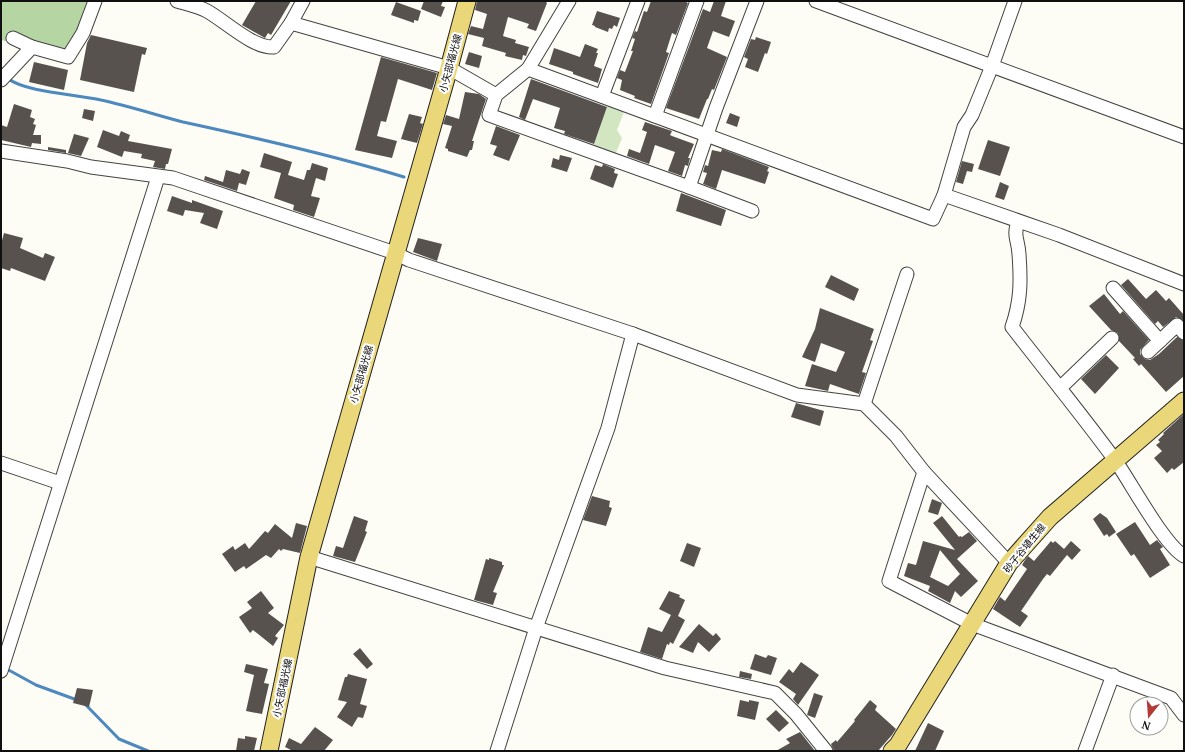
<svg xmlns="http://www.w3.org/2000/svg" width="1185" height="752" font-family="'PT Serif','Noto Sans JP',serif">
  <rect width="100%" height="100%" fill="#fefdf5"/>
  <path fill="#d1e6c1" d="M609,102L625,109L617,130L622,138L615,155L593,147Z"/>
  <path fill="#b5d5a2" d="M1,1H94L68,55L1,40Z"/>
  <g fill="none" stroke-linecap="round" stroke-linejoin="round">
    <g stroke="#4d88bf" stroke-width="3">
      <path d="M7,78C27,93 76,94 101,100C129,106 156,115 183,122C257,138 332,155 404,177"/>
      <path d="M5,668L36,685L77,700"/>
      <path d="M85,704L119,739L148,751"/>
    </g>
  </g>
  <g fill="#58524e" fill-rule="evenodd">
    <path d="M256,1H291L271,35L268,33L265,38L242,25Z"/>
    <path d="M424,1H443L441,6L445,7L441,17L421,9Z"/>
    <path d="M477,1H545L547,3L536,31L527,28L529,24L508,17L503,36L516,40L515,43L529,47L526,56L523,55L522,60L505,56L506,53L482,46L484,38L468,34L471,26L483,29L487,14L475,10Z"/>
    <path d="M651,1H684L688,3L676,35L672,33L666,52L669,53L651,104L634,98L635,96L620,90L622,80L617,78L620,70L625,72L633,51H631L635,39L632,38L635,31L637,32L644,11L647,12Z"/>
    <path d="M714,1H726L721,16L735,21L729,37L713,31L707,48L727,57L714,90L712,89L708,99H707L699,119L666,108L703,9L710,12Z"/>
    <path d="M396,2L421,11L418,21L414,20V23L391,15Z"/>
    <path d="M597,11L620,18L617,27L614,25L612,29L609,28L608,32L595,27V26L592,25Z"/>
    <path d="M91,35L147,48L145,55L142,54L134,92L80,80L87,43Z"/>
    <path d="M756,37L771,42L767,54L765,53L758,72L745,67L748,59L744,57L751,39L755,40Z"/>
    <path d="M585,44L598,49L596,53H598L594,66L602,69L598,83L573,74V72L549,64L554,48L580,57Z"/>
    <path d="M469,52L482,56L479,68L465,64Z"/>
    <path d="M381,57L437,73L432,90L398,79L386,122L381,121L377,136L397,141L392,158L355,150Z"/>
    <path d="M34,62L68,70L64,90L29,82Z"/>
    <path d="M531,79L607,107L594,144L564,134L565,131L554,128L560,108L533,99L525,120L519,117Z"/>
    <path d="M465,92L479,94L486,99L472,141H474L472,150H470L467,157L448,151V149L445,148L452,126L443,124L446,115L459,119Z"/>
    <path d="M14,104L32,110L30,117L35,119L33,124L36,125L33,135H41V144L32,143L31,147L1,140V125L7,127Z"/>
    <path d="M84,109L95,111L93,121L82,118Z"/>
    <path d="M730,113L740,117L737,127L726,123Z"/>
    <path d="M409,114L422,117L420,123L423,124L417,143L401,139Z"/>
    <path d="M645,122L672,131L670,135L672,136L694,144L688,158H690L688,166L685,165L682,176L668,171L675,152L655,145L649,164L627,156L629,149L640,153L647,132L642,130Z"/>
    <path d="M496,126L520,135L509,161L493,155L497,146L490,144Z"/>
    <path d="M103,130L119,136L121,131L130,135L128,141L172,149L168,164H166L165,169L153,167L155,161L141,158L142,154L124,151L122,157L97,147Z"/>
    <path d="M74,134L89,138L81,156L68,153Z"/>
    <path d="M988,140L1010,147L1000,176L978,169Z"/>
    <path d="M48,147L66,150V153L48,150Z"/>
    <path d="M722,149L769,167L767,171L769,172L765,184L722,170L716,189L703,184L707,173L703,172L705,165L708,166L712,150L721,152Z"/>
    <path d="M264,153L292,162L288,175L304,180L307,170H310L312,163L328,168L325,181L316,178L311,196L320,198L314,217L293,210L294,205L274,198L281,173L260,167Z"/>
    <path d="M560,155L572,158L567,172L551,167L553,158L559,160Z"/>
    <path d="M962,161L974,164L972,172L967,171L963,184L956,182Z"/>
    <path d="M603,164L615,169L614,173L618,174L613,188L590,179L595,165L602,167Z"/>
    <path d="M242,169L250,172L246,185L239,183L237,191L201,179L204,180L205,176L223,182L226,170L240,174Z"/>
    <path d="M1000,182L1009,186L1004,200L995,197Z"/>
    <path d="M681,193L726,210L721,226L676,211Z"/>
    <path d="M172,196L192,203V200L223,211L217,229L200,223L204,213L185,210L183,216L167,211Z"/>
    <path d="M4,233L23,238L20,248L43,258L45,253L55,257L45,281L11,268L10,271L1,268V244Z"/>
    <path d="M418,238L442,244L437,261L413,252Z"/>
    <path d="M831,275L859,289L854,301L825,287Z"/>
    <path d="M1128,279L1146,299L1156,290L1166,301L1169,298L1184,315V321L1176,317L1163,327L1158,321L1155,324L1121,285Z"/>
    <path d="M1104,294L1120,314L1123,311L1149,340L1140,350V354L1145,359L1150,360L1159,354L1177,337L1184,341V376L1166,392L1141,364L1139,366L1133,359L1135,358L1119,341L1118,333L1111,330L1089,306Z"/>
    <path d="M820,308L874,329L870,340L873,341L862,372L866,373L859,394L830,384L828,391L805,386L812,364L836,372L845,352L821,343L815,362L802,357L815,329Z"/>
    <path d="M1106,355L1119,368L1095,394L1081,379Z"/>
    <path d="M796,403L824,411L820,426L791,417Z"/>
    <path d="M1184,414V462L1174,470L1172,468L1167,473L1154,458L1162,451L1156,445L1160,442L1158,440L1164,434L1163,433Z"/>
    <path d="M592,496L610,501L609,507L612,508L606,526L583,520Z"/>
    <path d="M932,499L942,503L938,515L928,512Z"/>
    <path d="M1100,513L1107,518L1116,532L1109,537L1107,534L1104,536L1093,519Z"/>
    <path d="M354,516L368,521L365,531L367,532L355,562L333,556L336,546L343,548Z"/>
    <path d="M942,516L959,537L960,536L962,537L969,532L977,541L957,559L978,581L961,597L955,591L950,603L928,591L930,586L904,576L908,563L916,565L923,541L955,550L933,523ZM940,550L960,574L948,586L930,577Z"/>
    <path d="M1135,522L1150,545L1157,540L1163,547L1160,549L1170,565L1150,578L1134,554L1131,556L1116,534Z"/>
    <path d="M296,523L307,526L300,553L283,549L281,551L279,549L271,558L266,555L246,569L244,566L235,572L222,554L233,546L235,550L245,543L249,549L265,531L268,533L275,524L292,538Z"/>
    <path d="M1051,541L1053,543L1055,541L1064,549L1071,541L1081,550L1072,560L1067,555L1050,576L1047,574L1043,579L1021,611L1028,616L1020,627L993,609L1000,597L1005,601L1027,569L1022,565L1025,560L1028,556L1034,561Z"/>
    <path d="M687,543L701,548L694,567L680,561Z"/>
    <path d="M489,558L502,562V565H504L493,592L497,593L493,605L474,600L486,559L489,560Z"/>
    <path d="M261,591L274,608L268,613L284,625L275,636L278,638L273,646L253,630L250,633L239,617L252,608L247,602Z"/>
    <path d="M669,591L680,595L679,597L685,600L678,616L685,620L673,644L670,642L669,645L667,644L662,659L640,652L648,627L662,632L671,615L659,609Z"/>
    <path d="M699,624L713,636L716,633L721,639L709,652L698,642L693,653L679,647Z"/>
    <path d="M360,648L373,664L367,669L353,654Z"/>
    <path d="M755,654L766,658L768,655L777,658L771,675L750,669Z"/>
    <path d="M801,662L819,675L798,705L793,699L796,694L779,682L789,669L793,673Z"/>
    <path d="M246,664L268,669L264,683L269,684L262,714L246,711L254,675L244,672Z"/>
    <path d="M740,671L752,674L751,679L739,677Z"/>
    <path d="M348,674L367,679L360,704L367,706L363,718L358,717L352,727L337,717L347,702L338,700L345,677H347Z"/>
    <path d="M77,688L93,690L89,707L73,703Z"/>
    <path d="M814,693L823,696L815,718L807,715Z"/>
    <path d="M740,700L749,702V700L759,702L755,720L737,716Z"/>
    <path d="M870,700L877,706L875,710L896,729L892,735L878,751H834L831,744L836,740L837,742L855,721L854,720Z"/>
    <path d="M776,710L789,723L779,732L766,719Z"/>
    <path d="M928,723L944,731L935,751H915Z"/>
    <path d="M315,727L333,740L324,751H293L285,747L289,738L301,744Z"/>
    <path d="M800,732L815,751H776L790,743L786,739Z"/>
    <path d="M245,736L257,738L254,751H236L238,738L245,739Z"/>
  </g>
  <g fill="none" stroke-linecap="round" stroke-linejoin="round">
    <defs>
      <g id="minor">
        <path d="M177,1C187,4 198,6 207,11C225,21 254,49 274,47L291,23"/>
        <path d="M303,1L291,23L449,68L496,95"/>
        <path d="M569,1L528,69L496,95L489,115L689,187L716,108L757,1"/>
        <path d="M816,1L1184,137"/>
        <path d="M13,38L32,47"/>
        <path d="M528,69L933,219L944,195L964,127L972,115L992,66L1015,1"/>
        <path d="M1,80L32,47L68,57L83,33L95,1"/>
        <path d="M602,96L638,1"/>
        <path d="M655,116L697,1"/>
        <path d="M1,151L67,161L91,167L173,178L395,253L409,260L633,334L797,395L864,404L896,436L924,472L1009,563"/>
        <path d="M689,187L752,211"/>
        <path d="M944,195L1059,235L1184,284"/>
        <path d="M1018,221C1013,238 1018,238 1019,254C1021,281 1021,301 1012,327C1046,371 1082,415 1115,460C1130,481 1164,545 1184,556"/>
        <path d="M1113,288L1160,341"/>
        <path d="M1148,352L1177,325L1184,333"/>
        <path d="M1060,388L1112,338"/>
        <path d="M864,404L907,274"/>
        <path d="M1,463L60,483"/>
        <path d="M924,472L889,581L972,624L1171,698L1184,715"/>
        <path d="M309,557L665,668L775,693L796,714L826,751"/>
        <path d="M1,671L158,177"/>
        <path d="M497,751L536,628L608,428L633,334"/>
        <path d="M1085,751L1113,675"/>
      </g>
      <g id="major">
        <path d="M269,751L309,557L449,68L467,1"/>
        <path d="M892,751L898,745L1009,563L1050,517L1184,401"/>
      </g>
    </defs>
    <use href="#minor" stroke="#434343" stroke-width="15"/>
    <use href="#major" stroke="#212121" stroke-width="19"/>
    <use href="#minor" stroke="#fff" stroke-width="13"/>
    <use href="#major" stroke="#ead779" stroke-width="17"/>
  </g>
  <g text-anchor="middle" stroke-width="4" stroke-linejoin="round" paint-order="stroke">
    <g font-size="10" fill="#101010" stroke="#fff">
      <text transform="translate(450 63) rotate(-75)" y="4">小矢部福光線</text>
      <text transform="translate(361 374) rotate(-74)" y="4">小矢部福光線</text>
      <text transform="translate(1024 548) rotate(-51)" y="4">砂子谷埴生線</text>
      <text transform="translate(282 688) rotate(-78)" y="4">小矢部福光線</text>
    </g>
  </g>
  <rect width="1185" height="752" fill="none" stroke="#101010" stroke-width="4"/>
  <g transform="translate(1149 716) rotate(197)"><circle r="19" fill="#ffffff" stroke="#9f9f9f"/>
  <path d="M0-3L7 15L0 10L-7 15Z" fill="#b23b37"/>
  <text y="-6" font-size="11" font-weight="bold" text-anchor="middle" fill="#101010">N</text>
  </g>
</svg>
